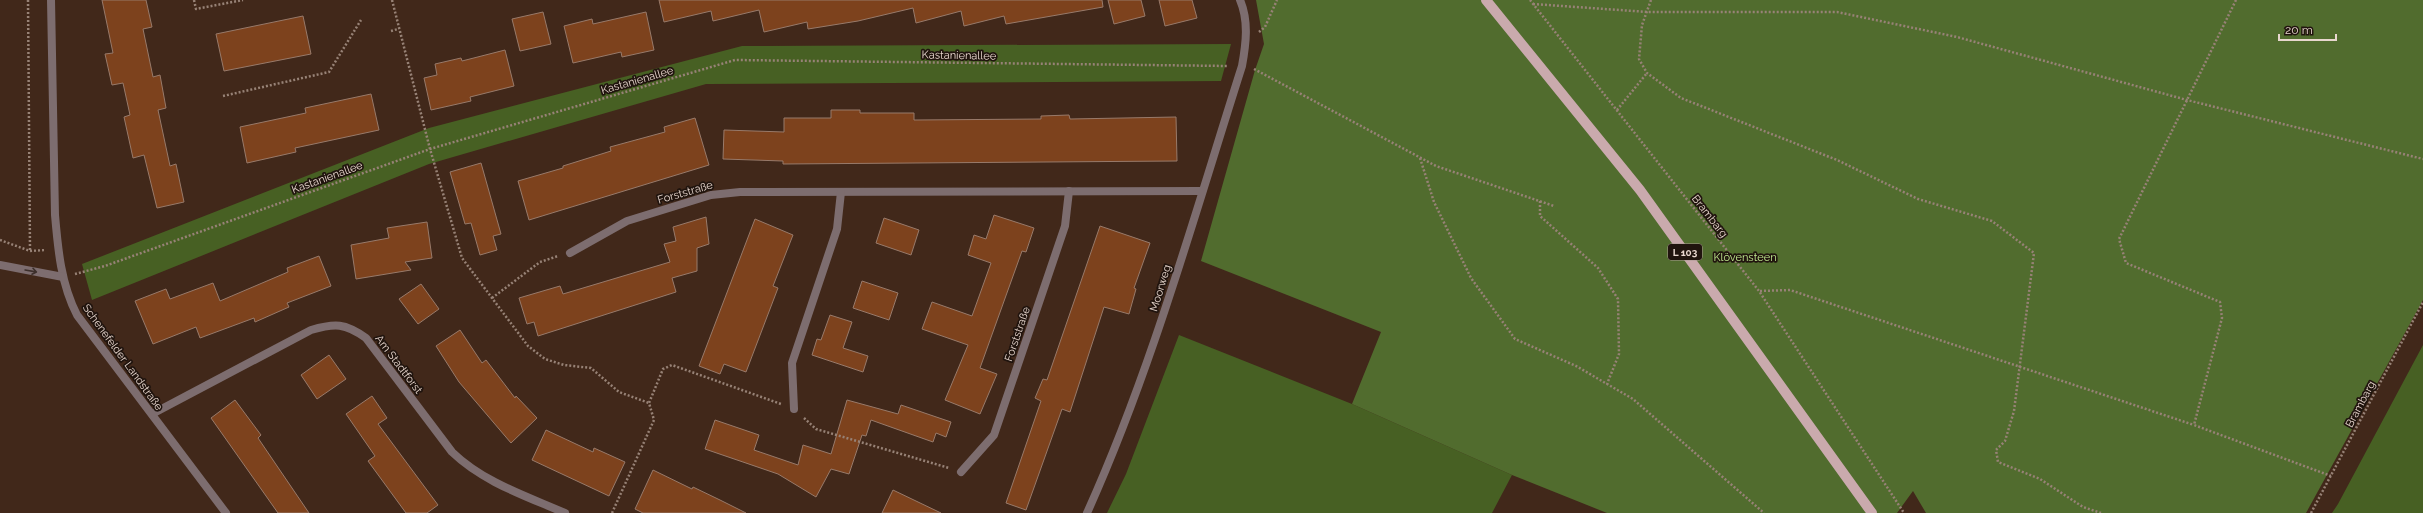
<svg xmlns="http://www.w3.org/2000/svg" width="2423" height="513" font-family="Raleway,sans-serif">
  <rect width="100%" height="100%" fill="#41281a"/>
  <g fill="#476023">
    <path d="M1231,44L1221,81L706,84L429,164L92,300L82,264L429,128L742,46Z"/>
    <path d="M1179,335L1352,404L1512,475L1492,513H1107L1126,474Z"/>
    <path d="M2423,345V513H2332L2338,504Z"/>
  </g>
  <path fill="#516c2e" d="M1256,0H2423V300L2306,513H1926L1913,491L1897,513H1607L1512,475L1352,404L1381,332L1201,261L1255,70L1264,44Z"/>
  <g fill="#7d421d" stroke="#987a6a">
    <path d="M102,0H146L152,27L143,29L153,77L160,75L166,108L158,110L170,166L176,164L184,202L157,208L144,155L133,158L124,117L130,115L123,83L112,85L105,54L113,53Z"/>
    <path d="M659,0H1102L1103,7L1006,24L1004,16L964,26L961,11L916,23L913,8L858,21L808,29L807,22L764,32L759,10L713,21L711,11L664,22Z"/>
    <path d="M1108,0H1141L1145,16L1114,24Z"/>
    <path d="M1159,0H1192L1197,18L1165,26Z"/>
    <path d="M543,12L551,44L520,51L512,19Z"/>
    <path d="M646,12L654,50L622,57L621,52L573,63L564,26L592,19L593,24Z"/>
    <path d="M303,16L311,54L224,71L216,34Z"/>
    <path d="M505,50L514,86L470,97L471,101L431,110L424,78L437,75L435,64L461,58L462,61Z"/>
    <path d="M371,94L379,130L295,148L296,152L247,163L240,127L306,113L305,108Z"/>
    <path d="M831,110H860V113H914V120L1041,119V116L1069,115L1070,119L1176,117L1177,161L783,164V161L723,159L724,130L784,132V118H831Z"/>
    <path d="M695,118L709,165L529,220L518,181L563,168V166L611,151L610,147L665,132L664,127Z"/>
    <path d="M481,163L501,234L493,236L497,250L480,255L471,223L465,224L450,172Z"/>
    <path d="M994,215L1034,228L1026,252L1022,251L980,368L997,374L980,414L945,400L968,345L922,329L932,302L972,316L991,263L968,255L974,235L986,239Z"/>
    <path d="M706,217L709,244L697,248V271L672,278L676,292L538,336L534,322L527,324L519,298L560,286L563,294L670,262L664,244L676,241L673,227Z"/>
    <path d="M884,218L919,230L911,255L876,243Z"/>
    <path d="M755,219L793,235L773,286L778,288L746,372L724,364L720,374L699,366Z"/>
    <path d="M427,222L432,258L405,262L411,270L356,279L351,245L389,238L387,228Z"/>
    <path d="M1100,226L1150,243L1134,288L1136,289L1129,314L1104,307L1070,412L1062,409L1026,510L1006,503L1041,401L1035,398L1043,379L1047,380Z"/>
    <path d="M319,256L331,286L287,303L289,307L255,322L254,318L200,338L196,327L153,344L135,301L166,289L170,299L213,283L220,301L288,272L287,268Z"/>
    <path d="M862,281L898,293L889,320L853,308Z"/>
    <path d="M421,284L439,309L418,324L399,299Z"/>
    <path d="M830,315L852,322L843,348L868,356L863,372L812,355L817,339L821,340Z"/>
    <path d="M460,330L482,363L486,360L515,398L516,396L537,418L511,443L459,382L436,346Z"/>
    <path d="M329,355L346,379L317,399L301,375Z"/>
    <path d="M372,396L387,418L378,424L438,505L427,513H406L368,461L375,456L346,414Z"/>
    <path d="M235,400L261,435L258,438L309,513H278L211,418Z"/>
    <path d="M847,400L898,414L901,405L951,422L946,437L936,433L933,442L871,420L866,436L862,435L849,474L831,469L816,497L778,474L705,449L715,420L759,435L754,450L798,465L803,445L831,454Z"/>
    <path d="M546,430L593,452L594,448L625,462L609,496L532,460Z"/>
    <path d="M653,470L692,489L693,487L720,500L746,513H643L635,509Z"/>
    <path d="M893,490L941,513H882Z"/>
  </g>
  <g fill="none" stroke-linecap="round" stroke-linejoin="round">
    <g stroke="#978276" stroke-width="2.5" stroke-dasharray="2 2" stroke-linecap="butt">
      <path d="M28,0L30,251"/>
      <path d="M194,0L196,9L243,0"/>
      <path d="M392,0L430,149L462,258L528,346L545,359L564,365L591,368L619,392L649,403"/>
      <path d="M1530,0L1759,291L1904,513"/>
      <path d="M1651,0L1642,25L1639,59L1647,73L1681,98L1837,160L1918,199L1992,221L2034,253L2014,411L2005,441L1996,450L1998,462L2040,479L2083,507L2101,513"/>
      <path d="M2236,0L2119,239L2126,263L2220,302L2222,318L2194,425L2331,476"/>
      <path d="M1533,4L1648,12H1837L1957,37L2187,100L2423,159"/>
      <path d="M391,31L398,29"/>
      <path d="M1259,32L1265,27L1277,0"/>
      <path d="M1254,69L1436,166L1554,206"/>
      <path d="M223,96L329,72L361,20"/>
      <path d="M1617,110L1647,73"/>
      <path d="M1420,158L1434,202L1471,278L1515,339L1576,366L1633,399L1764,513"/>
      <path d="M1540,201V216L1598,268L1618,299L1619,354L1607,384"/>
      <path d="M0,240L30,251L46,250"/>
      <path d="M75,274L105,266L430,149L735,60L1228,66"/>
      <path d="M1760,291L1790,290L2194,425"/>
      <path d="M492,298L540,262L558,256"/>
      <path d="M804,418L816,429L949,468"/>
      <path d="M612,513L654,420L649,403L663,369L672,365L781,404"/>
      <path d="M2311,513L2423,302"/>
    </g>
    <g stroke="#7d6d6f" stroke-width="8">
      <path d="M51,0L55,215C58,250 61,284 77,315L226,513"/>
      <path d="M570,253L627,221L711,195L740,192L1202,191"/>
      <path d="M0,265L63,277"/>
      <path d="M794,409L792,363L837,229L841,192"/>
      <path d="M152,414L311,330C335,323 345,323 366,338L452,452C483,482 526,496 565,513"/>
      <path d="M961,472L994,435L1065,226L1069,191"/>
      <path d="M1087,513C1152,369 1194,216 1242,66C1246,44 1249,21 1240,0"/>
    </g>
    <path stroke="#caaaad" stroke-width="10" d="M1486,0L1640,190L1872,513"/>
  </g>
  <defs><path id="oneway-shaft" d="M-6 0H5M1.5-3L5.5 0L1.5 3" fill="none" stroke-width="1.6" stroke-linecap="round" stroke-linejoin="round"/></defs>
  <use stroke="#3c2f2b" href="#oneway-shaft" transform="translate(31 271) rotate(10)"/>
  <g text-anchor="middle" stroke-width="3.5" stroke-linejoin="round" paint-order="stroke">
    <rect fill="#20140e" stroke="#ac9c94" stroke-width="1" x="1668" y="244" width="34" height="16" rx="3"/>
    <g font-size="10" font-weight="bold" fill="#e8d7ce">
      <text x="1685" y="256">L 103</text>
    </g>
    <g font-size="11" fill="#e8d7ce" stroke="#20140e">
      <text transform="translate(959 55) rotate(1)" y="4">Kastanienallee</text>
      <text transform="translate(637 80) rotate(-16)" y="4">Kastanienallee</text>
      <text transform="translate(327 177) rotate(-20)" y="4">Kastanienallee</text>
      <text transform="translate(685 192) rotate(-16)" y="4">Forststraße</text>
      <text transform="translate(1710 216) rotate(52)" y="4">Brambarg</text>
      <text transform="translate(1160 288) rotate(-73)" y="4">Moorweg</text>
      <text transform="translate(1017 334) rotate(-71)" y="4">Forststraße</text>
      <text transform="translate(123 357) rotate(54)" y="4">Schenefelder Landstraße</text>
      <text transform="translate(399 364) rotate(53)" y="4">Am Stadtforst</text>
      <text transform="translate(2360 404) rotate(-62)" y="4">Brambarg</text>
    </g>
    <g font-size="11" fill="#c1ea90" stroke="#20140e">
      <text x="1745" y="261">Klövensteen</text>
    </g>
  </g>
  <path d="M2279 34v6h57v-6" fill="none" stroke="#e8d7ce" stroke-width="2"/>
  <text x="2285" y="34" font-size="12" fill="#e8d7ce" stroke="#20140e" stroke-width="3" paint-order="stroke">20 m</text>
</svg>
